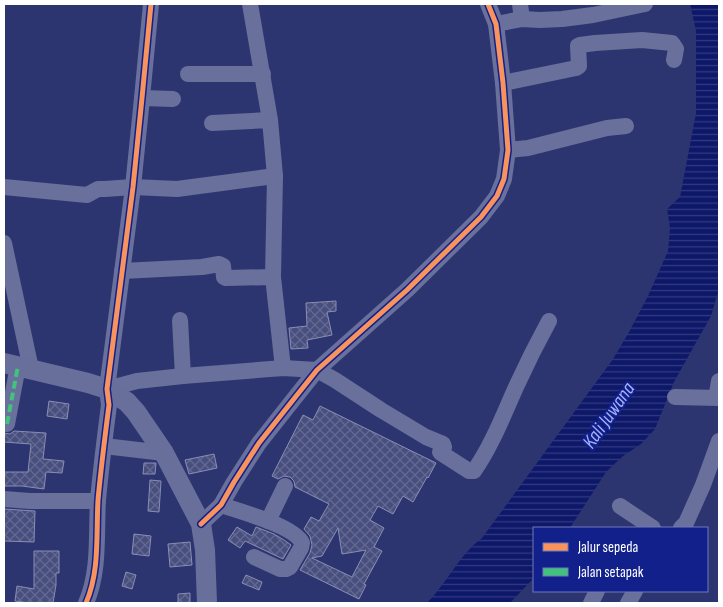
<svg xmlns="http://www.w3.org/2000/svg" width="723" height="607" font-family="'Sofia Sans Condensed',sans-serif">
  <defs>
    <pattern id="water-rules" width="6" height="5" patternUnits="userSpaceOnUse" patternTransform="scale(1.25)"><rect width="6" height="5" fill="#0e1869"/><path d="M0 2.5h6" fill="none" stroke="#323b80"/></pattern>
    <pattern id="building-cross-hatch" width="8" height="8" patternUnits="userSpaceOnUse" patternTransform="scale(1.25)"><rect width="8" height="8" fill="#484f7e"/><path d="M0 0l8 8M0 8l8-8" fill="none" stroke="#636991"/></pattern>
  </defs>
  <rect width="100%" height="100%" fill="#2d3570"/>
  <path fill="url(#water-rules)" d="M690,4H719V289L711,316L674,382L655,429L641,444L623,456L606,472L570,528H534V578L510,603H427C447,583 459,555 482,538L613,359L629,332L648,296L668,251L670,228L667,209L680,197L696,113V31Z"/>
  <g fill="url(#building-cross-hatch)" stroke="#888eb3" fill-rule="evenodd">
    <path d="M336,301V311L327,312L332,335L307,340L308,348L291,349L289,328L307,326L306,303Z"/>
    <path d="M49,401L69,404L67,419L47,416Z"/>
    <path d="M320,406L436,463L428,478L427,477L413,502L403,496L393,514L378,506L370,520L384,528L374,547L382,551L364,584L366,585L359,599L300,570L310,553L312,545L310,536L304,529L311,517L319,521L329,504L295,487L294,481L290,477L284,476L278,479L272,476L303,415L313,420ZM338,528L342,554L366,550L352,577L312,558L322,556Z"/>
    <path d="M14,431L46,433L43,459L64,461L62,473L46,472L44,489L22,486H4V472H28L31,444L4,442V433L10,434Z"/>
    <path d="M214,454L217,468L189,474L185,460Z"/>
    <path d="M144,463H156L155,474H143Z"/>
    <path d="M150,480L161,481L159,512L148,511Z"/>
    <path d="M4,509L35,511L34,542L4,541Z"/>
    <path d="M237,527L252,536L256,527L274,534L284,540L291,545L283,559L245,541L240,548L228,540Z"/>
    <path d="M134,534L151,536L149,556L132,554Z"/>
    <path d="M190,542L192,565L170,567L168,544Z"/>
    <path d="M34,551H59V573H56V585L53,603H29L15,601L17,586L34,589Z"/>
    <path d="M126,572L136,575L132,589L122,586Z"/>
    <path d="M246,575L262,582L259,590L242,583Z"/>
    <path d="M190,593V603H178V594Z"/>
  </g>
  <g fill="none" stroke-linecap="round" stroke-linejoin="round">
    <g stroke="#69709c" stroke-width="16">
      <path d="M250,4L270,120"/>
      <path d="M520,4L522,19"/>
      <path d="M496,24L522,19L540,20L562,19L593,15L645,4"/>
      <path d="M188,74H263"/>
      <path d="M503,83L576,68L579,66L578,46L580,45L595,43L642,40L672,43L676,49L674,60"/>
      <path d="M142,98L173,99"/>
      <path d="M212,123L270,120L275,176L273,277L283,368"/>
      <path d="M508,150L528,148L607,128L626,126"/>
      <path d="M4,187L87,195L98,189H105L133,187L177,189L275,176"/>
      <path d="M4,243L31,369"/>
      <path d="M122,271L202,267L219,264L223,266L224,277L226,278L273,277"/>
      <path d="M180,320L183,376"/>
      <path d="M719,381L717,393L719,398"/>
      <path d="M107,389L137,381L183,376L283,368L317,370L335,380L381,410L426,437L443,444L444,447L440,452L441,453L469,471H474C492,445 503,416 516,387C526,365 537,343 549,321"/>
      <path d="M675,397L719,398"/>
      <path d="M7,424L18,366"/>
      <path d="M104,446L164,453"/>
      <path d="M4,499L30,501H98"/>
      <path d="M221,505C237,510 296,527 302,543L301,548L290,567L286,569H280L254,557"/>
      <path d="M620,506L653,528"/>
      <path d="M268,521L285,486"/>
      <path d="M201,524L221,505L234,482L259,443L297,395L317,370L407,290L481,217L497,196L504,179L508,150L503,83L496,24L488,4"/>
      <path d="M681,528L686,523L703,485L719,441"/>
      <path d="M86,603C100,571 96,534 98,500C101,468 105,436 109,405L107,389L133,187L142,98L151,4"/>
      <path d="M591,603L597,591"/>
      <path d="M628,603L635,591"/>
    </g>
    <path stroke="#696f9b" stroke-width="20" d="M4,363L88,383L107,389L127,402L136,412L164,453L201,524L205,550L207,603"/>
    <path stroke="#40c37c" stroke-width="4" stroke-dasharray="8 4" stroke-linecap="butt" d="M7,424L18,366"/>
    <defs>
      <g id="cycleway">
        <path d="M201,524L221,505L234,482L259,443L297,395L317,370L407,290L481,217L497,196L504,179L508,150L503,83L496,24L488,4"/>
        <path d="M86,603C100,571 96,534 98,500C101,468 105,436 109,405L107,389L133,187L142,98L151,4"/>
      </g>
    </defs>
    <use href="#cycleway" stroke="#12208b" stroke-width="8"/>
    <use href="#cycleway" stroke="#f8935d" stroke-width="5"/>
  </g>
  <g text-anchor="middle" stroke-width="4" stroke-linejoin="round" paint-order="stroke">
    <g font-size="20" font-style="italic" fill="#a5b0f8" stroke="#12208b">
      <text transform="translate(608 415) rotate(-55)" y="7">Kali Juwana</text>
    </g>
  </g>
  <rect width="723" height="607" fill="none" stroke="#ffffff" stroke-width="10"/>
  <rect x="533" y="527" width="175" height="65" fill="#12208b" stroke="#7179b9"/>
  <rect x="543" y="543" width="25" height="8" fill="#f8935d" stroke="#7179b9"/>
  <text x="578" y="552" font-size="15" fill="#ffffff">Jalur sepeda</text>
  <rect x="543" y="568" width="25" height="8" fill="#40c37c" stroke="#7179b9"/>
  <text x="578" y="577" font-size="15" fill="#ffffff">Jalan setapak</text>
</svg>
